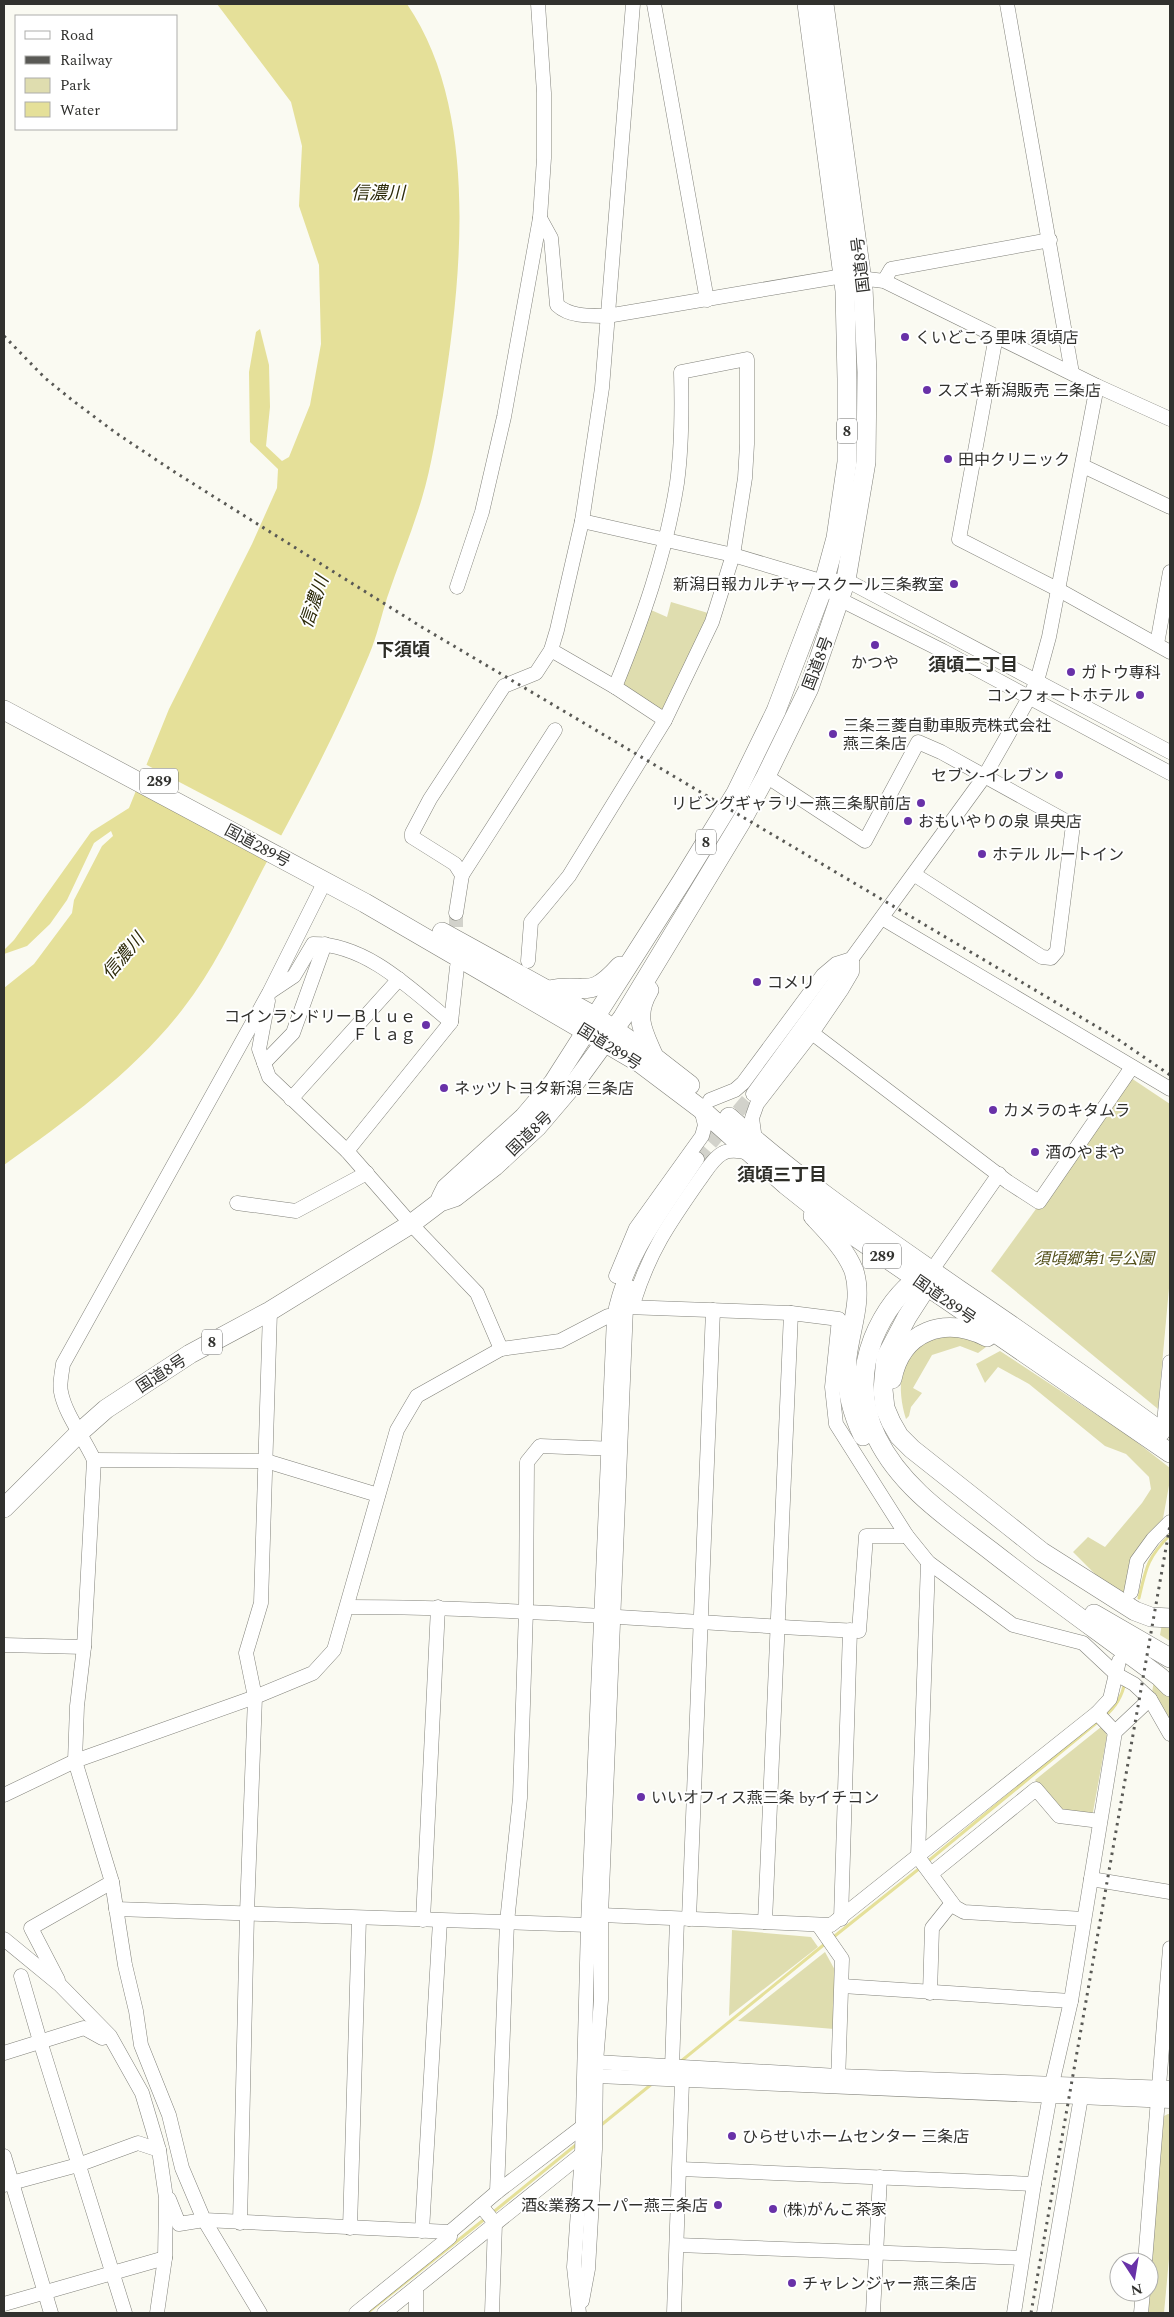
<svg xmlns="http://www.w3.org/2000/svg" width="1174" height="2317" font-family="Spectral,'Noto Sans JP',serif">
  <rect width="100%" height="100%" fill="#fafaf2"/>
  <g fill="#dfddaf">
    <path d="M671,602L708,613L692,655L663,713L621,685L651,610L667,617Z"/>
    <path d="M1131,1078L1170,1104V1277L1158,1409L991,1271Z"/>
    <path d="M957,1334L979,1341L986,1347L978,1353L960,1346L932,1355L913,1388L922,1393L911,1407L909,1416L906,1419C897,1390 897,1352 930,1337C937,1334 949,1335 957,1334Z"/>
    <path d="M1000,1351L1129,1436L1170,1468V1480L1162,1524L1124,1595L1105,1584L1073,1552L1088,1537L1105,1547L1142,1503L1151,1489L1149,1477L1126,1454L1105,1446L1029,1384L998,1367L985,1383L976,1364Z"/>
    <path d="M1162,1624H1170V1641L1160,1635Z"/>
    <path d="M1154,1680L1170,1698V1721L1152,1693Z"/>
    <path d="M1101,1727L1107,1735L1093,1812L1089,1815L1061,1811L1035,1780Z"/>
    <path d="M732,1930L811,1937L818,1947L729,2016Z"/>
    <path d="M825,1952L836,1972L834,2029L738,2021Z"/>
    <path d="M1168,2114H1170V2248L1164,2313H1145L1164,2116Z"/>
  </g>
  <path fill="#e5e099" d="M217,4H407C479,109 462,275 443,395C437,429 432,465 422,498C412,532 398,565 387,598C381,617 377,636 369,655C339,728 302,798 264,867C239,915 216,967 182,1010C134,1072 67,1120 4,1165V988L34,964L72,913L74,900L102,846L113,836L111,831L94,843L67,900L50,924L27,946L4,954V950L14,940L91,832L129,808L169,709L252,544L277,488L278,469L250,442L249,372L256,332L260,329L269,365L270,407L266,446L282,461L289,457L310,405L321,344L319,265L299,206L302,146L291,102Z"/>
  <path fill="#fafaf2" d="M143,763L284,837L270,863L133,789Z"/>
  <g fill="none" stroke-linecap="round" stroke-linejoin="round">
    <g stroke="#e5e099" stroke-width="3">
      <path d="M1139,1598C1146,1568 1147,1558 1170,1535"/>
      <path d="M1105,1716C1116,1707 1122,1697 1125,1682"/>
      <path d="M927,1862L1100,1720"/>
      <path d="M831,1939L920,1868"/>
      <path d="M680,2062L826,1943"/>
      <path d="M600,2126L653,2083"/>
      <path d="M491,2214L577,2144"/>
      <path d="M367,2313L486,2218"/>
    </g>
    <g stroke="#d2d2cb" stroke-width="14" stroke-dasharray="14 7" stroke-linecap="butt">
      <path d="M456,913V947"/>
      <path d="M697,1159L753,1094"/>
    </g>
    <defs>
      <g id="minor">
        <path d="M654,4L707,300"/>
        <path d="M1007,4L1072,373"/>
        <path d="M540,218L551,238L557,305C570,317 590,316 607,316L843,276L884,281L1097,386L1170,419"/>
        <path d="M884,281L891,269L1050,240"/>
        <path d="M996,336L959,539L1059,590L1170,652"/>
        <path d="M1083,466L1170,507"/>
        <path d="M582,521L733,555L824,582L846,580L1170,752"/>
        <path d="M824,582L839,599L943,651L1170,773"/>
        <path d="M457,587L482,512L504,417L540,218L544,158V93L538,4"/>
        <path d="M1157,644L1170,572"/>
        <path d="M551,650L615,687L665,720"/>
        <path d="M766,776L865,841L918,742L941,752L1073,825L1057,951L1051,958L1042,957L915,875"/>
        <path d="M462,875L555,730"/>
        <path d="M325,881L269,993L63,1364C62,1373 59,1384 61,1392C65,1414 84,1438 94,1460L84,1647L77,1706L75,1761L112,1882L125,1965L136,2011L141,2045L169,2115L182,2168L204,2220L450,2232L497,2192L582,2127"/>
        <path d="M456,913L462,875L455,864L412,837V833L430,799L504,686L536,673L551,650L557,630L582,521L602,388L633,4"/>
        <path d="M882,918L1170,1089"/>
        <path d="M528,961L531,922L569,876L665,720L712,622L733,555L745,478L747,444V359L681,372C682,408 682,446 677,483C666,553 642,621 615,687"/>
        <path d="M270,992L294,976L313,944C367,944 412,990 451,1022"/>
        <path d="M268,1001L259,1049L269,1077L347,1151L411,1224L477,1293L501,1349"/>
        <path d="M812,1033L1008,1182L1039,1202L1132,1067"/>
        <path d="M264,1063L293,1033L325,944"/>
        <path d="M753,1094L984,777L1029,698L1037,681L1049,637L1097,386"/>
        <path d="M291,1099L399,979"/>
        <path d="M710,1100L735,1090L743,1083L823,975L836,964L852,959V972L842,989L812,1033L757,1104L752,1118L755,1140"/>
        <path d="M347,1151L451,1022L457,967"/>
        <path d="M237,1203L296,1211L367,1173"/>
        <path d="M932,1270L999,1174"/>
        <path d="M616,1276L636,1228L702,1136L705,1125L701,1109"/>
        <path d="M634,1301C650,1251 668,1225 698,1182C705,1173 712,1159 723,1153C731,1149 741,1151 749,1153"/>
        <path d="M626,1307L791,1313L839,1319L832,1387L836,1424L907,1536L928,1562L1013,1625L1083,1643L1116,1674L1134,1684L1150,1699L1170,1734"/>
        <path d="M1163,1433L1170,1362"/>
        <path d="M94,1460L266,1461L378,1495"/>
        <path d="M928,1562L918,1857L955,1907L964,1912L1084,1919"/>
        <path d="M1131,1592L1137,1561L1153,1539L1170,1522"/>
        <path d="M347,1607C518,1607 688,1623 859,1631L866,1536H907"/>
        <path d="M4,1645L84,1647"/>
        <path d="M1097,1713L1115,1732"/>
        <path d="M4,1795L75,1761L255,1697L313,1673L334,1650L397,1430L417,1396L501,1349L560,1341L608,1316L614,1317"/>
        <path d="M931,1874L1036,1789L1059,1816L1100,1821"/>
        <path d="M1091,1879L1170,1892"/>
        <path d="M116,1909L588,1925L601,1915L831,1925L1097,1713L1110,1699L1119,1661"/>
        <path d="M689,1919L713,1310"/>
        <path d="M841,1919L850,1630"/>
        <path d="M423,1920L438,1607"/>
        <path d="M765,1922L791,1313"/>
        <path d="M819,1926L842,1959L838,2083"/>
        <path d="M4,1939L60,1985L110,2036L142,2093L159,2150L166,2198L165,2258L157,2313"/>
        <path d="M21,1976L40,2041L125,2313"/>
        <path d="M58,1980L31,1928L112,1882"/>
        <path d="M842,1986L1071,2001"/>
        <path d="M930,1993L932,1928L952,1903"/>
        <path d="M4,2053L84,2028L102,2038L109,2036"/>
        <path d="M590,2066L596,2062L838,2076L1170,2088"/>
        <path d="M672,2068L677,1919"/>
        <path d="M590,2073L597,2076L1170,2101"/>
        <path d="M4,2156L51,2313"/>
        <path d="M680,2169L1034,2184"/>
        <path d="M4,2185L78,2165L138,2143L159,2150"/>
        <path d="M497,2192L507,1922L520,1798L526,1610L527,1462L540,1446L617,1449"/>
        <path d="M169,2199L179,2224L204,2220L260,2313"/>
        <path d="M481,2206L495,2223L492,2313"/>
        <path d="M240,2223L247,1913L255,1697L246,1653L261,1603L270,1311"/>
        <path d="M350,2228L359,1918"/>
        <path d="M422,2231L440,1921"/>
        <path d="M677,2245L1022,2258"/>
        <path d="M1145,2262L1170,1948"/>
        <path d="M582,2301L588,2269L595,2149L596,2062L601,2000V1915L626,1307L630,1287"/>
        <path d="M4,2304L165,2258"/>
        <path d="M356,2313L450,2237V2232"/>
        <path d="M384,2313L582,2154"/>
        <path d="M416,2313V2288"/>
        <path d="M579,2313L574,2267L582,2154L588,1925L614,1317C625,1257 664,1209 697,1159"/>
        <path d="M674,2313L682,2081"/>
        <path d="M873,2313L880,2177"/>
        <path d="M1014,2313L1034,2184L1052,2084L1071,2001L1115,1732L1150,1699"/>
        <path d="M1044,2313L1081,2097"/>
        <path d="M1141,2313L1143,2292"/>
      </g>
      <g id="highway">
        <path d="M4,710L365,903L640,1063L701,1109L786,1185L825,1216L1170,1453"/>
        <path d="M442,932L596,1017L654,1057L690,1085"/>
        <path d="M549,990C586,982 588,1002 620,966"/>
        <path d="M649,990C633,1017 643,1031 654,1057"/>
        <path d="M729,1117C800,1181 879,1234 958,1289C1026,1335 1093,1382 1159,1430"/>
        <path d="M441,1198L446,1188L524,1117L553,1083L682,881L736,793L776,711L821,593L836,538L847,462V379L845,291L807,4"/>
        <path d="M813,1216C828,1232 846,1250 854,1271C863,1300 850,1329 847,1358C845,1386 851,1411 863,1436"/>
        <path d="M926,1273C901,1287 883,1314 873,1339C860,1373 861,1406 877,1438C901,1487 948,1518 991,1551C1046,1594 1104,1635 1160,1677L1170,1687"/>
        <path d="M931,1274L927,1286L907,1317L886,1357L883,1390L885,1408L891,1422L899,1436L912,1449L1008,1525L1042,1552L1135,1611L1151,1617L1170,1618"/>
        <path d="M892,1379C902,1330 945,1316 987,1337"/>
        <path d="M4,1508L80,1432L106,1409L190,1354L270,1311L411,1224L440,1202L455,1197L495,1166L537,1127L577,1080L623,1017L741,822L766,776L809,688L846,580L866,462L867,372L863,288L824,4"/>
        <path d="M1094,1614L1170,1658"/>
      </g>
    </defs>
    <use href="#minor" stroke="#82827b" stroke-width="15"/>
    <use href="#highway" stroke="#82827b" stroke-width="20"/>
    <use href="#minor" stroke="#fff" stroke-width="14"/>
    <use href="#highway" stroke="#fff" stroke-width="19"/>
    <g stroke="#595955" stroke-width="3" stroke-dasharray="2.5 5" stroke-linecap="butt">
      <path d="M4,336L45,378L72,400L116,433L173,471L420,626L1116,1038L1170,1075"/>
      <path d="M1031,2313L1170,1525"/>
    </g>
  </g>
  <g fill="#6831a8" stroke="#fff" stroke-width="2">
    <circle cx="905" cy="337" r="5"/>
    <circle cx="927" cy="390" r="5"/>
    <circle cx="948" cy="459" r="5"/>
    <circle cx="954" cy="584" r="5"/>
    <circle cx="875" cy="645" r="5"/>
    <circle cx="1071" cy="672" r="5"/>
    <circle cx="1140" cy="695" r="5"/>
    <circle cx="833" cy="734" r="5"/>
    <circle cx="1059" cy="775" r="5"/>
    <circle cx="921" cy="803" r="5"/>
    <circle cx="908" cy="821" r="5"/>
    <circle cx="982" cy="854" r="5"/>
    <circle cx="757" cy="982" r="5"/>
    <circle cx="426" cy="1025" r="5"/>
    <circle cx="444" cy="1088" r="5"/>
    <circle cx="993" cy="1110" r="5"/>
    <circle cx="1035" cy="1152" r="5"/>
    <circle cx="641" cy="1797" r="5"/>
    <circle cx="732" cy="2136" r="5"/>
    <circle cx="718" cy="2205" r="5"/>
    <circle cx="773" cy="2209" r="5"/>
    <circle cx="792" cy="2283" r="5"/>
  </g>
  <g text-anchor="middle" stroke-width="4" stroke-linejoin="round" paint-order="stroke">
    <g fill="#fff" stroke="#6f6f6d" stroke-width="1">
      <rect x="837" y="418.5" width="20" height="25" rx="4"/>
      <rect x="140" y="768.5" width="38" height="25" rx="4"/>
      <rect x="696" y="829.5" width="20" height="25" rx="4"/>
      <rect x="863" y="1243.5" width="38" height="25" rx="4"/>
      <rect x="202" y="1329.5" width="20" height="25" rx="4"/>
    </g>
    <g font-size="15" font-weight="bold" fill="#31312e">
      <text x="847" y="436">8</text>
      <text x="159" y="786">289</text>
      <text x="706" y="847">8</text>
      <text x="882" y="1261">289</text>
      <text x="212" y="1347">8</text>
    </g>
    <g font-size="16" fill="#31312e" stroke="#fff">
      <text transform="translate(860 265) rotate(-97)" y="6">国道8号</text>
      <text transform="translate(817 663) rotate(-69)" y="6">国道8号</text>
      <text transform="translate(258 845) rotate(28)" y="6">国道289号</text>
      <text transform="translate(610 1046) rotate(32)" y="6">国道289号</text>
      <text transform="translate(529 1133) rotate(-44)" y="6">国道8号</text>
      <text transform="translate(945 1299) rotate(35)" y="6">国道289号</text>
      <text transform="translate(161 1373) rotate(-33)" y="6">国道8号</text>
    </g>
    <g font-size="16" fill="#31312e" stroke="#fff" text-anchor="start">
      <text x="915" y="343">くいどころ里味 須頃店</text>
      <text x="937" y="396">スズキ新潟販売 三条店</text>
      <text x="958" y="465">田中クリニック</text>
      <text x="944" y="590" text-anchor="end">新潟日報カルチャースクール三条教室</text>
      <text x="875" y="668" text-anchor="middle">かつや</text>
      <text x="1081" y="678">ガトウ専科</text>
      <text x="1130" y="701" text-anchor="end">コンフォートホテル</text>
      <text x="843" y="731">三条三菱自動車販売株式会社<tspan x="843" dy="18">燕三条店</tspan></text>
      <text x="1049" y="781" text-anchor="end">セブン-イレブン</text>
      <text x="911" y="809" text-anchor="end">リビングギャラリー燕三条駅前店</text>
      <text x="918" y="827">おもいやりの泉 県央店</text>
      <text x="992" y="860">ホテル ルートイン</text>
      <text x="767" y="988">コメリ</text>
      <text x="416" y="1022" text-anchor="end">コインランドリーＢｌｕｅ<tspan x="416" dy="18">Ｆｌａｇ</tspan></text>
      <text x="454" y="1094">ネッツトヨタ新潟 三条店</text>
      <text x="1003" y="1116">カメラのキタムラ</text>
      <text x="1045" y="1158">酒のやまや</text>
      <text x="651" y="1803">いいオフィス燕三条 byイチコン</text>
      <text x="742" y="2142">ひらせいホームセンター 三条店</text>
      <text x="708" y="2211" text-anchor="end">酒&amp;業務スーパー燕三条店</text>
      <text x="783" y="2215">(株)がんこ茶家</text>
      <text x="802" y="2289">チャレンジャー燕三条店</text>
    </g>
    <g font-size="16" font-style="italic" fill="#524f19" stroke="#fff">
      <text x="1094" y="1264">須頃郷第1号公園</text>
    </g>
    <g font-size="18" font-style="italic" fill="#2d2b0a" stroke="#fff">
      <text x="378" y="199">信濃川</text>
      <text transform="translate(314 602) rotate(-71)" y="6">信濃川</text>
      <text transform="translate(123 956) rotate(-50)" y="6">信濃川</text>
    </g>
    <g font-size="18" font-weight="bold" fill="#2e2e28" stroke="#fff">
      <text x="403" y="656">下須頃</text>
      <text x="973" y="671">須頃二丁目</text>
      <text x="782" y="1181">須頃三丁目</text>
    </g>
  </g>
  <rect width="1174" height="2317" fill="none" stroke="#31312e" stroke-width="10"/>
  <rect x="15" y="15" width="162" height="115" fill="#ffffff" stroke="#adadab"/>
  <rect x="25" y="31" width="25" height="8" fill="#ffffff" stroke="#adadab"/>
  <text x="60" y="40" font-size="15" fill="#31312e">Road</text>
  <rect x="25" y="56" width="25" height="8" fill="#595955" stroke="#adadab"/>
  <text x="60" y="65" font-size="15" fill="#31312e">Railway</text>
  <rect x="25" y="78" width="25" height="15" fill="#dfddaf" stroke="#adadab"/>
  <text x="60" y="90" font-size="15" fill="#31312e">Park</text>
  <rect x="25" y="102" width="25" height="15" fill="#e5e099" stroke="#adadab"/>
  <text x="60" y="115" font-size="15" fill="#31312e">Water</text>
  <g transform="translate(1134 2277) rotate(168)"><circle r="24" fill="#ffffff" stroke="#adadab"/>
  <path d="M0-4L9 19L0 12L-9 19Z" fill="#6831a8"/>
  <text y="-8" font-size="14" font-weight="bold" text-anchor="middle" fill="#31312e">N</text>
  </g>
</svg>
